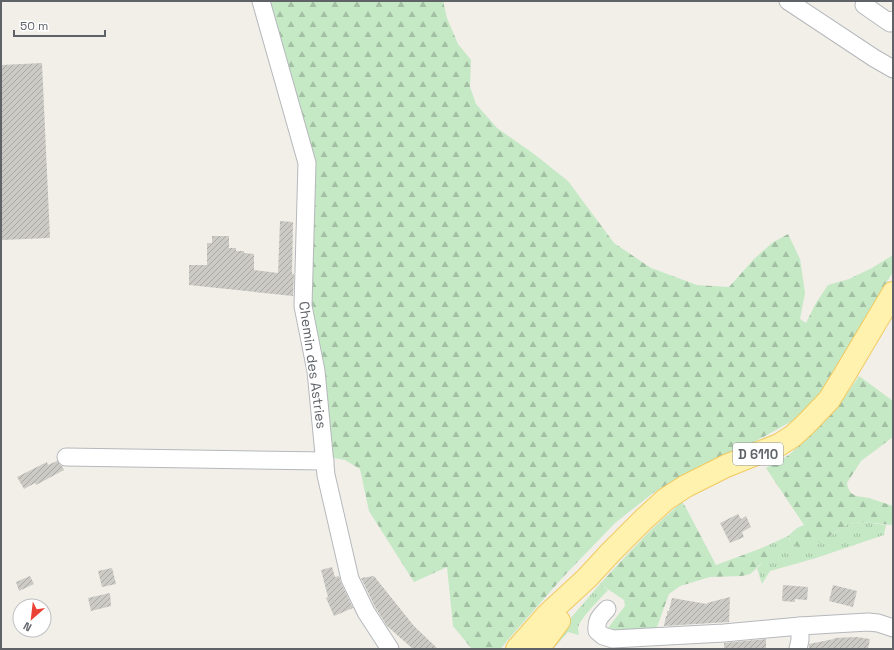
<svg xmlns="http://www.w3.org/2000/svg" width="894" height="650" font-family="'Space Grotesk',sans-serif">
  <defs>
    <pattern id="grass-tufts" width="24" height="20" patternUnits="userSpaceOnUse"><rect width="24" height="20" fill="#c5e8c5"/><path d="M3 7l-1-3M5 7V3M7 7l1-3M15 17l-1-3M17 17v-4M19 17l1-3" fill="none" stroke="#a3c0a4"/></pattern>
    <pattern id="forest-firs" width="22" height="20" patternUnits="userSpaceOnUse"><rect width="22" height="20" fill="#c5e8c5"/><path d="M5 1l3.5 6h-7zM16 11l3.5 6h-7z" fill="#a3c0a4"/></pattern>
    <pattern id="building-hatch" width="6" height="6" patternUnits="userSpaceOnUse"><rect width="6" height="6" fill="#cccac5"/><path d="M-1 1l2-2M0 6l6-6M5 7l2-2" fill="none" stroke="#a9a8a4"/></pattern>
  </defs>
  <rect width="100%" height="100%" fill="#f1efe8"/>
  <g fill="url(#grass-tufts)">
    <path d="M862,522L886,525L884,535L816,558L770,571L762,584L757,568L762,563L764,548H762L788,536L790,541L830,536L848,524Z"/>
    <path d="M600,584L608,590C601,598 580,618 578,628C578,629 579,634 579,635L568,632L553,649H547L563,627Z"/>
  </g>
  <g fill="url(#forest-firs)">
    <path d="M269,1H443L447,18L458,44L471,60L470,87L476,104L497,128L534,154L568,181L614,243L651,268L697,285L729,287L754,259L772,243L788,234L800,259L805,293L800,319L806,323L816,303L828,285L849,279L872,268L893,255V272L870,309L832,377L801,416L756,441L706,463L653,493L615,523L563,577L500,649H472L453,626L447,567L414,582L369,511L360,469L345,460L328,457L309,313L313,188Z"/>
    <path d="M859,376L893,401V437L861,461L847,483L848,488L851,493L856,496L869,498L893,506V525L862,522L848,524L830,536L817,543L800,547L792,544L788,536L797,528L804,525L766,468L789,455L826,420L841,402Z"/>
    <path d="M682,502L685,506L716,565L762,548H764L768,552V557L757,567L756,569L750,574L742,576L710,577L680,586L669,594L654,635L610,634L608,628L625,606L624,600L600,584C626,556 652,527 682,502Z"/>
  </g>
  <g fill="url(#building-hatch)">
    <path d="M42,63L50,238L1,240V65Z"/>
    <path d="M280,221L293,222L292,274H294L293,296L189,285V265H207V243H212V236H229V248H236V251H244V253L254,254V270L278,273Z"/>
    <path d="M57,461L62,466L64,470L36,485L35,483L24,489L17,477L47,462L48,465Z"/>
    <path d="M738,514L741,519L746,516L751,527L742,532L744,537L730,543L720,523Z"/>
    <path d="M332,567L335,577L339,576L341,583L353,608L334,616L326,598L328,597L321,570Z"/>
    <path d="M112,568L116,584L102,587L98,571Z"/>
    <path d="M30,576L34,584L19,591L16,582Z"/>
    <path d="M374,576L414,626L438,649H413L387,626L375,607L361,578Z"/>
    <path d="M783,585L808,587L807,600L795,599V602L782,601Z"/>
    <path d="M833,585L857,591L853,607L829,601Z"/>
    <path d="M110,593L111,606L91,611L88,598Z"/>
    <path d="M730,597L729,622L664,626L666,616H667V611H669L672,598L707,604V603Z"/>
    <path d="M857,637L870,639L868,649H809V644L834,639V638Z"/>
    <path d="M766,639V649H724V643Z"/>
  </g>
  <g fill="none" stroke-linecap="round" stroke-linejoin="round">
    <defs>
      <g id="minor">
        <path d="M261,1L307,163L303,306L316,371L326,475L350,579L366,612L390,649"/>
        <path d="M788,1L874,58L893,69"/>
        <path d="M867,1L864,5L890,23L893,20"/>
        <path d="M66,457L325,461"/>
        <path d="M607,609C600,617 596,619 597,631L603,636L613,639L724,633L800,626L868,622L878,623L893,628"/>
        <path d="M798,649L800,640V626"/>
      </g>
      <g id="major">
        <path d="M517,649L548,614L587,578L611,552L644,519L666,499L686,486L726,466L779,445L793,436L806,424L829,400L845,374L893,293"/>
        <path d="M538,649L559,621"/>
      </g>
    </defs>
    <use href="#minor" stroke="#b5b8bc" stroke-width="19"/>
    <use href="#major" stroke="#f2c960" stroke-width="24"/>
    <use href="#minor" stroke="#fff" stroke-width="17"/>
    <use href="#major" stroke="#fff2af" stroke-width="22"/>
  </g>
  <g text-anchor="middle" stroke-width="3" stroke-linejoin="round" paint-order="stroke">
    <rect fill="#fff" stroke="#8f9295" stroke-width="1" x="733" y="443" width="50" height="22" rx="3"/>
    <g font-size="13" font-weight="bold" fill="#5f6368">
      <text x="758" y="459">D 6110</text>
    </g>
    <g font-size="14" fill="#5f6368" stroke="#fff">
      <text transform="translate(313 365) rotate(82)" y="5">Chemin des Astries</text>
    </g>
  </g>
  <rect width="894" height="650" fill="none" stroke="#5f6368" stroke-width="4"/>
  <g transform="translate(32 618) rotate(208)"><circle r="19" fill="#ffffff" stroke="#bfc1c3"/>
  <path d="M0-3L7 15L0 10L-7 15Z" fill="#ea4335"/>
  <text y="-6" font-size="11" font-weight="bold" text-anchor="middle" fill="#5f6368">N</text>
  </g>
  <path d="M14 30v6h91v-6" fill="none" stroke="#5f6368" stroke-width="2"/>
  <text x="20" y="30" font-size="12" fill="#5f6368" stroke="#ffffff" stroke-width="3" paint-order="stroke">50 m</text>
</svg>
